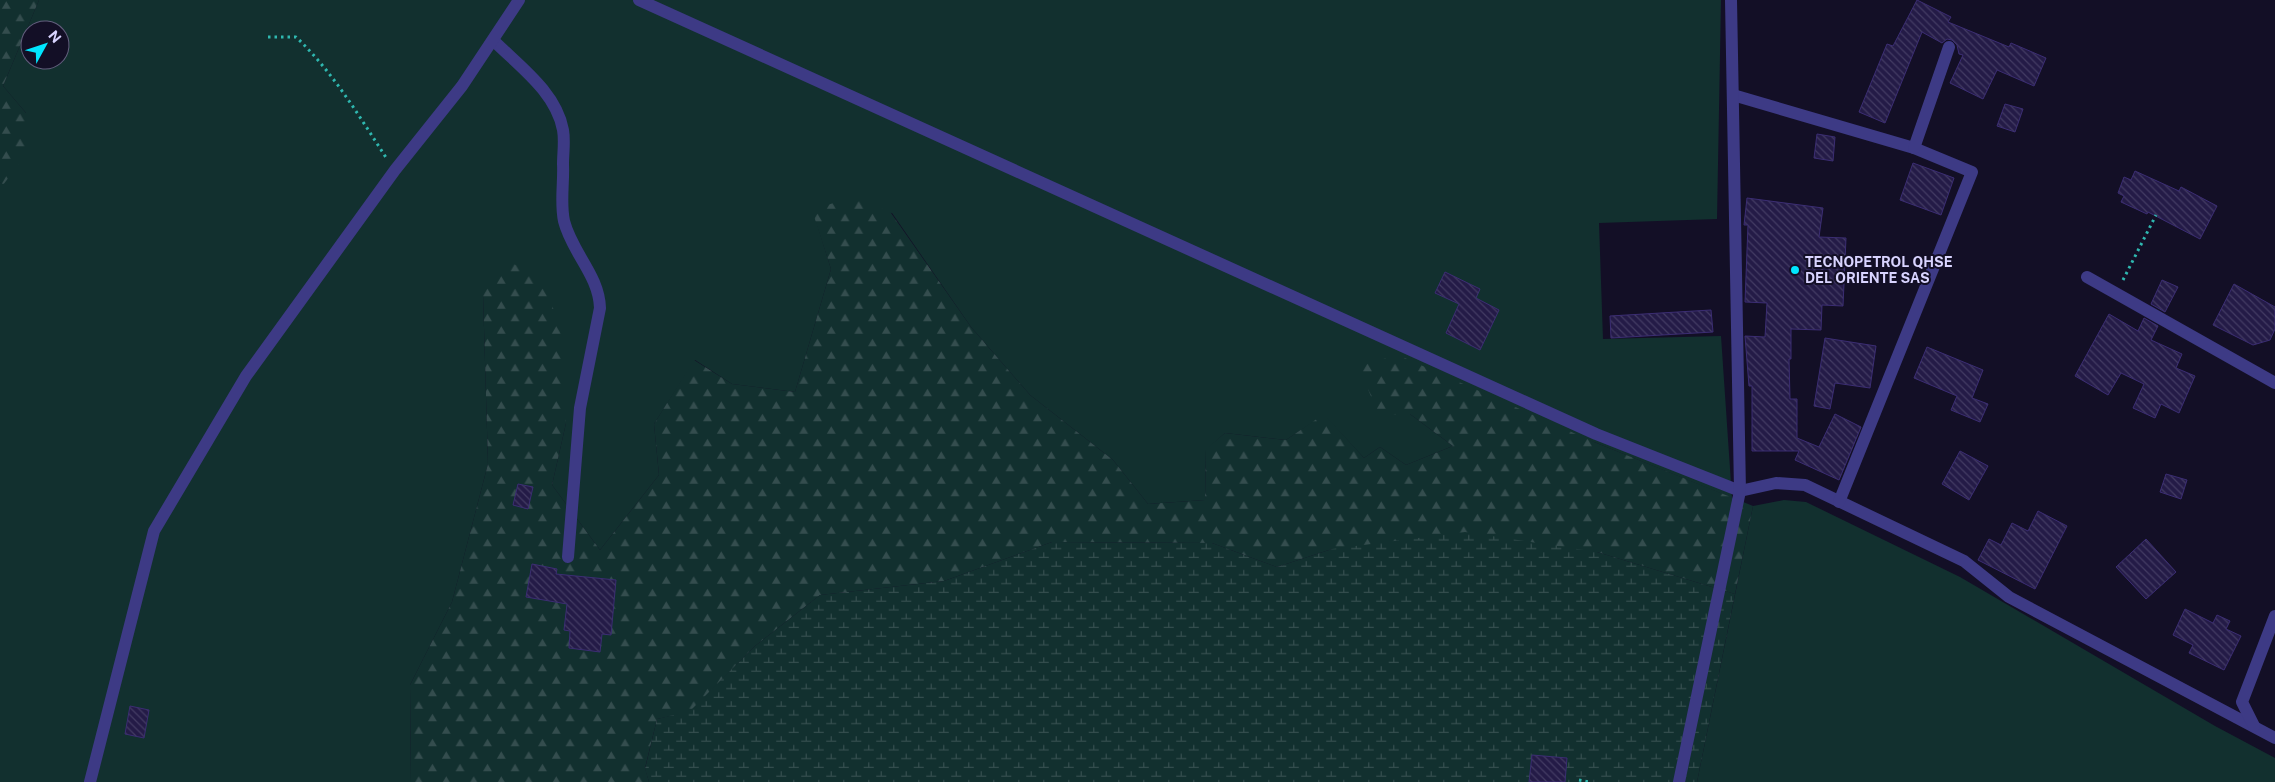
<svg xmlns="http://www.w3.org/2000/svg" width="2275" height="782" font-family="'Public Sans',sans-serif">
  <defs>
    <pattern id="forest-firs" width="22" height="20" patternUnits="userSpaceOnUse" patternTransform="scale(1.25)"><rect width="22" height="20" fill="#12302f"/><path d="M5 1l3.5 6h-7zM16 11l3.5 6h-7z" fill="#344d4e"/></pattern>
    <pattern id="wetland-marsh" width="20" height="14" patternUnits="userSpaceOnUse" patternTransform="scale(1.25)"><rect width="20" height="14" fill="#12302f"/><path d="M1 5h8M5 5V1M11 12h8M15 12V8" fill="none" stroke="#344d4e"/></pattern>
    <pattern id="building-back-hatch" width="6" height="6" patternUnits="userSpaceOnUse" patternTransform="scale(1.25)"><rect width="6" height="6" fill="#241b47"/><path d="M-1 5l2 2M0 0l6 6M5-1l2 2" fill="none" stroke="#433b63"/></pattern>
  </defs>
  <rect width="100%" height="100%" fill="#130f26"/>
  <g fill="#12302f" fill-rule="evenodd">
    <path d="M39,0H1721L1717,219L1599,223L1603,339L1721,336L1732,498L1594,442L1410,414L1453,446L1406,465L1380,447L1364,458L1324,415L1286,440L1225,433L1206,450L1205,500L1148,504L1113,460L1030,395L971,327L892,213L813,211L831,269L795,392L732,384L695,360L654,424L659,475L600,550L552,485L566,423L483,293L488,464L452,602L410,685L411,782H0V182L3,184L26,113L3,86ZM30,30H60V60H30Z"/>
    <path d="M1784,500L1806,502L1960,577L2215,726L2275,758V782H1697L1753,506Z"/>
  </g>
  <g fill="url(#forest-firs)">
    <path d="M0,0H39L3,86L26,113L30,149L3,185L0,182Z"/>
    <path d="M855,196L891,213L971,327L1030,395L1113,460L1148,504L1205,500L1206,449L1225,433L1286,440L1324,414L1364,458L1380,447L1406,465L1453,446L1410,414L1379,415L1358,366L1398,355L1594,442L1753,506L1735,594L1597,552L1332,549L1277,567L1212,543L1052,542L944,581L820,595L755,646L690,712L657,719L645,768L649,782H411L410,685L452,602L488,464L483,293L503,259L544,278L563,341L566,423L552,485L600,550L659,475L654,424L694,360L732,384L795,392L831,269L812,210Z"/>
  </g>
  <path fill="url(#wetland-marsh)" d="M1465,532L1597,552L1735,594L1697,782H649L645,769L657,719L690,711L755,646L820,595L944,581L1052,542L1212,543L1277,567L1332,549Z"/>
  <g fill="url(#building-back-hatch)" stroke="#3b2d73">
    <path d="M1917,0L1951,17L1948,22L2009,47L2011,43L2046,58L2034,86L1997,70L1983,99L1950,83L1963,55L1959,54L1957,45L1952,40L1947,39L1942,43L1922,32L1885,123L1859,112L1887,44L1893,46Z"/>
    <path d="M2005,104L2023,109L2015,132L1997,126Z"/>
    <path d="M1817,134L1835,137L1833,161L1814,158Z"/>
    <path d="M1913,163L1954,178L1941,215L1900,200Z"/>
    <path d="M2135,171L2179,191L2181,187L2217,206L2200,239L2148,212L2147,214L2121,202L2124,196L2118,193L2124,177L2131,180Z"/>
    <path d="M1747,198L1823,208L1819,237L1846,238L1843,306L1822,305L1821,330L1791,329V359H1789L1790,399H1797V438L1819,447L1835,414L1861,427L1839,480L1795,460L1799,451H1752V386H1749L1745,336L1765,337L1767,303L1745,302L1748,225H1744Z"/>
    <path d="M1445,272L1480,289L1476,298L1499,310L1480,350L1446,333L1459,304L1435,293Z"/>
    <path d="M2162,280L2178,287L2165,312L2151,304Z"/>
    <path d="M2234,284L2275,307V329L2270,340L2253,345L2213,325Z"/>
    <path d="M1711,310L1713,332L1611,338L1610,316Z"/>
    <path d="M2109,314L2138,331L2144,318L2158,326L2151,340L2182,354L2176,368L2195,376L2179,413L2161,404L2155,418L2133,408L2144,384L2121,373L2108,395L2075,376Z"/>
    <path d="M1825,338L1876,346L1870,388L1835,383L1830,409L1814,406Z"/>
    <path d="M1927,347L1983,370L1972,398L1988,404L1980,422L1951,410L1957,396L1914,378Z"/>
    <path d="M1960,451L1988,466L1969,500L1942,484Z"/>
    <path d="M2166,474L2187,480L2181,499L2160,492Z"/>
    <path d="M518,484L533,487L528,509L513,505Z"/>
    <path d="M2038,511L2067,526L2035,589L1978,560L1989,539L2001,545L2012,523L2028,531Z"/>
    <path d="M2146,539L2176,572L2146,599L2116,567Z"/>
    <path d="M532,564L557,569L556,574L616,580L611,635L602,634L600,652L569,648L570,631L564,630L567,604L526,597Z"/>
    <path d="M2185,609L2213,623L2217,615L2230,621L2226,629L2241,636L2224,670L2189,653L2193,645L2173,635Z"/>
    <path d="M130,706L149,710L144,738L125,734Z"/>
    <path d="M1532,755L1567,758L1565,782H1529Z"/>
  </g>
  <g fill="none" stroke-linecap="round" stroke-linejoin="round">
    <g stroke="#2fb8b0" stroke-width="3" stroke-dasharray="2.5 4" stroke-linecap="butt">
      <path d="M268,37H296C333,72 359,116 387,159"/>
      <path d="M2123,280L2156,215"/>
      <path d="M1579,780L1590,782"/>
    </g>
    <g stroke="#3d3a85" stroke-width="12">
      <path d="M639,0L1596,434L1740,491L1776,483L1805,485L1964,561L2009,597L2275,738"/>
      <path d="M494,41C519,66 556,92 563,130C565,141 563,153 563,164C564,183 560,202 564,221C572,253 599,275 600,308L580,408L568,557"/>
      <path d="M1733,95L1914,148L1972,172L1839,502"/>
      <path d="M1914,148L1949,47"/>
      <path d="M2087,277L2275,383"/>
      <path d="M2254,726L2242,702L2275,616"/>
      <path d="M90,782L154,531L246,376L395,170L462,86L519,0"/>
      <path d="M1679,782L1740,491L1731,0"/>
    </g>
  </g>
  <circle fill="#00e5ff" stroke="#130f26" stroke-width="2" cx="1795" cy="270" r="5"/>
  <g text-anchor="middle" stroke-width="4" stroke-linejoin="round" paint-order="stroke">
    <g font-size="14" font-weight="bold" fill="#d9d4ff" stroke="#130f26" text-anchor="start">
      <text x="1805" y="267">TECNOPETROL QHSE<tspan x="1805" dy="16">DEL ORIENTE SAS</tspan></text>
    </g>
  </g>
  <g transform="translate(45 45) rotate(50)"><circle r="24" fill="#130f26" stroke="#625e7d"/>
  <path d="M0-4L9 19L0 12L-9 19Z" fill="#00e5ff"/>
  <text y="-8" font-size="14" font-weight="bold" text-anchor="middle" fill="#d9d4ff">N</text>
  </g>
</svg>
